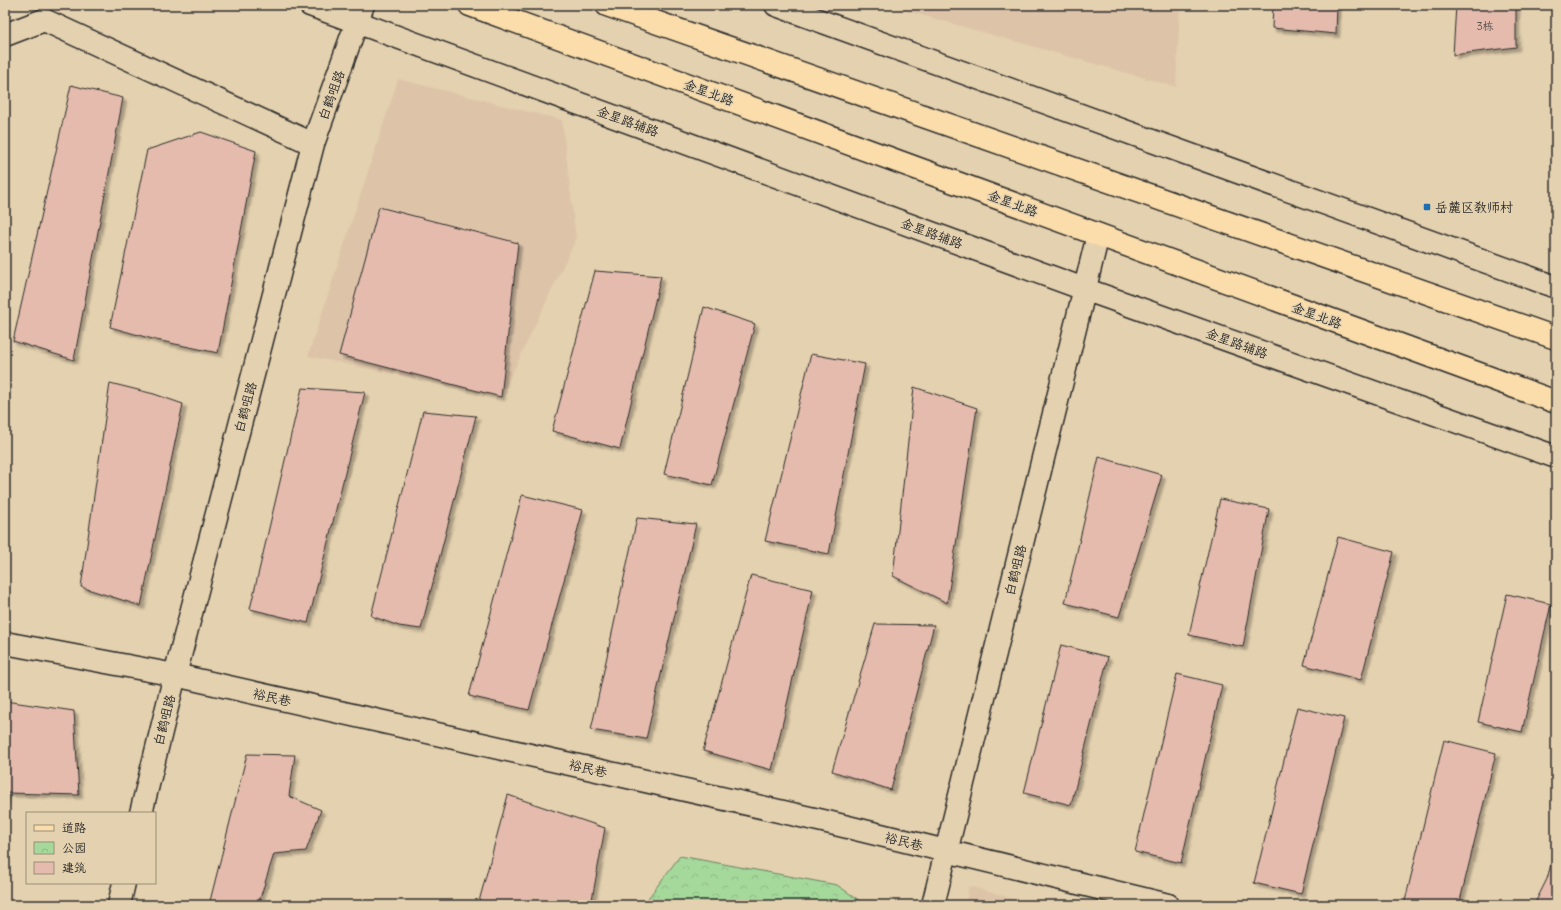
<svg xmlns="http://www.w3.org/2000/svg" width="1561" height="910" viewBox="0 0 1561 910" font-family="Delius,'LXGW WenKai TC',sans-serif">
  <style>
    .built { fill: #ddc4a9 }
    .park { fill: url(#park-crowns); stroke: #688263 }
    .building { fill: #e4bbad; stroke: #2b2b2b; filter: url(#shadow) }
    .lines { fill: none; stroke-linecap: round; stroke-linejoin: round }
    .minor-casing { stroke: #2b2b2b; stroke-width: 25 }
    .major-casing { stroke: #2b2b2b; stroke-width: 25 }
    .minor { stroke: #e4d1af; stroke-width: 22 }
    .major { stroke: #faddab; stroke-width: 22 }
    .poi-dot { fill: #1f6fb2; stroke: #e4d1af; stroke-width: 1.5 }
    .labels { text-anchor: middle; stroke-width: 3; stroke-linejoin: round; paint-order: stroke }
    .number-label { font-size: 11px; fill: #594f4c }
    .street-label { font-size: 13px; fill: #2b2b2b; stroke: #e4d1af }
    .poi-label { font-size: 13px; fill: #2b2b2b; stroke: #e4d1af; text-anchor: start }
  </style>
  <defs>
    <pattern id="park-crowns" width="20" height="18" patternUnits="userSpaceOnUse"><rect width="20" height="18" fill="#a5d99b"/><path d="M2 6a3 3 0 1 1 6 0M12 15a3 3 0 1 1 6 0" fill="none" stroke="#8eba86"/></pattern>
    <filter id="shadow"><feDropShadow dx="3.5" dy="3.5" stdDeviation="1" flood-color="#0004"/></filter>
  </defs>
  <rect width="100%" height="100%" fill="#e4d1af"/>
  <filter id="ink" filterUnits="userSpaceOnUse"><feTurbulence type="fractalNoise" baseFrequency=".025" numOctaves="2"/><feDisplacementMap in="SourceGraphic" scale="8" xChannelSelector="R" yChannelSelector="G"/><feConvolveMatrix kernelMatrix="1 2 1 2 8 2 1 2 1" color-interpolation-filters="sRGB"/></filter>
  <g filter="url(#ink)">
    <path class="built" d="M886 5H1180L1176 87Z
      M398 79 562 120 576 239 501 397 308 356Z
      M969 886 1033 905H965Z"/>
    <path class="park" d="M680 856 837 885 866 905H643Z"/>
    <path class="building" d="M1273 5H1337L1336 34 1272 28Z
      M1456 5H1516V47L1453 55Z
      M71 85 123 98 74 360 13 341Z
      M201 132 256 151 218 353 156 340 110 327 147 150Z
      M379 207 518 243 501 397 339 355Z
      M595 271 661 276 620 449 552 431Z
      M704 307 755 324 712 485 664 474Z
      M811 354 865 364 829 554 765 541Z
      M110 383 154 394 183 404 141 606 81 587Z
      M914 387 977 408 947 603 893 576Z
      M302 388 365 392 308 623 250 609Z
      M423 411 476 416 421 629 399 626 371 616Z
      M1099 457 1162 475 1119 617 1065 603Z
      M522 495 583 510 529 710 469 696Z
      M1220 499 1269 509 1243 647 1189 635Z
      M637 518 696 524 646 739 591 730Z
      M1338 537 1394 552 1361 680 1304 665Z
      M751 575 813 590 772 770 703 751Z
      M1507 594 1551 604 1522 732 1478 722Z
      M875 624 934 625 891 790 832 771Z
      M1061 645 1108 657 1071 805 1024 793Z
      M1177 674 1222 685 1181 863 1135 852Z
      M5 701 74 711 79 795 7 793 5 802Z
      M1297 707 1344 718 1301 894 1254 883Z
      M1444 740 1496 753 1459 905H1404Z
      M247 754 295 755 289 796 321 810 306 851 274 854 258 905H209Z
      M508 795 605 828 591 905H478Z
      M1556 846V905H1534L1547 879Z"/>
    <g class="lines">
      <g class="minor-casing">
        <path id="minor" d="M310 5 1084 289 1556 457
          M776 5 1556 287
          M5 35 44 20 313 144
          M5 643 175 675 823 821 1168 905
          M141 813 175 675 313 144 363 5
          M119 905 124 883
          M933 905 1098 235"/>
      </g>
      <g class="major-casing">
        <path id="major" d="M470 5 1556 402
          M607 5 1556 338"/>
      </g>
      <use href="#minor" class="minor"/>
      <use href="#major" class="major"/>
    </g>
  </g>
  <rect class="poi-dot" x="1423" y="203" width="8" height="8" rx="2"/>
  <g class="labels">
    <g class="number-label">
      <text x="1485" y="30">3栋</text>
    </g>
    <g class="street-label">
      <text transform="translate(709 92) rotate(20)" y="5">金星北路</text>
      <text transform="translate(331 95) rotate(-70)" y="5">白鹤咀路</text>
      <text transform="translate(628 121) rotate(20)" y="5">金星路辅路</text>
      <text transform="translate(1013 203) rotate(20)" y="5">金星北路</text>
      <text transform="translate(932 233) rotate(20)" y="5">金星路辅路</text>
      <text transform="translate(1317 315) rotate(20)" y="5">金星北路</text>
      <text transform="translate(1237 343) rotate(20)" y="5">金星路辅路</text>
      <text transform="translate(245 407) rotate(-75)" y="5">白鹤咀路</text>
      <text transform="translate(1015 570) rotate(-76)" y="5">白鹤咀路</text>
      <text transform="translate(272 697) rotate(13)" y="5">裕民巷</text>
      <text transform="translate(164 720) rotate(-76)" y="5">白鹤咀路</text>
      <text transform="translate(588 768) rotate(13)" y="5">裕民巷</text>
      <text transform="translate(904 841) rotate(14)" y="5">裕民巷</text>
    </g>
    <g class="poi-label">
      <text x="1435" y="212">岳麓区教师村</text>
    </g>
  </g>
  <rect width="1561" height="910" fill="none" stroke="#e4d1af" stroke-width="20"/>
  <rect x="10" y="10" width="1541" height="890" fill="none" stroke="#2b2b2b" stroke-width="1.5" filter="url(#ink)"/>
  <rect x="26" y="812" width="130" height="72" fill="#e4d1af" stroke="#9a8f7a"/>
  <rect x="34" y="825" width="20" height="6" fill="#faddab" stroke="#9a8f7a"/>
  <text x="62" y="832" font-size="12" fill="#2b2b2b">道路</text>
  <rect x="34" y="842" width="20" height="12" fill="url(#park-crowns)" stroke="#9a8f7a"/>
  <text x="62" y="852" font-size="12" fill="#2b2b2b">公园</text>
  <rect x="34" y="862" width="20" height="12" fill="#e4bbad" stroke="#9a8f7a"/>
  <text x="62" y="872" font-size="12" fill="#2b2b2b">建筑</text>
</svg>
